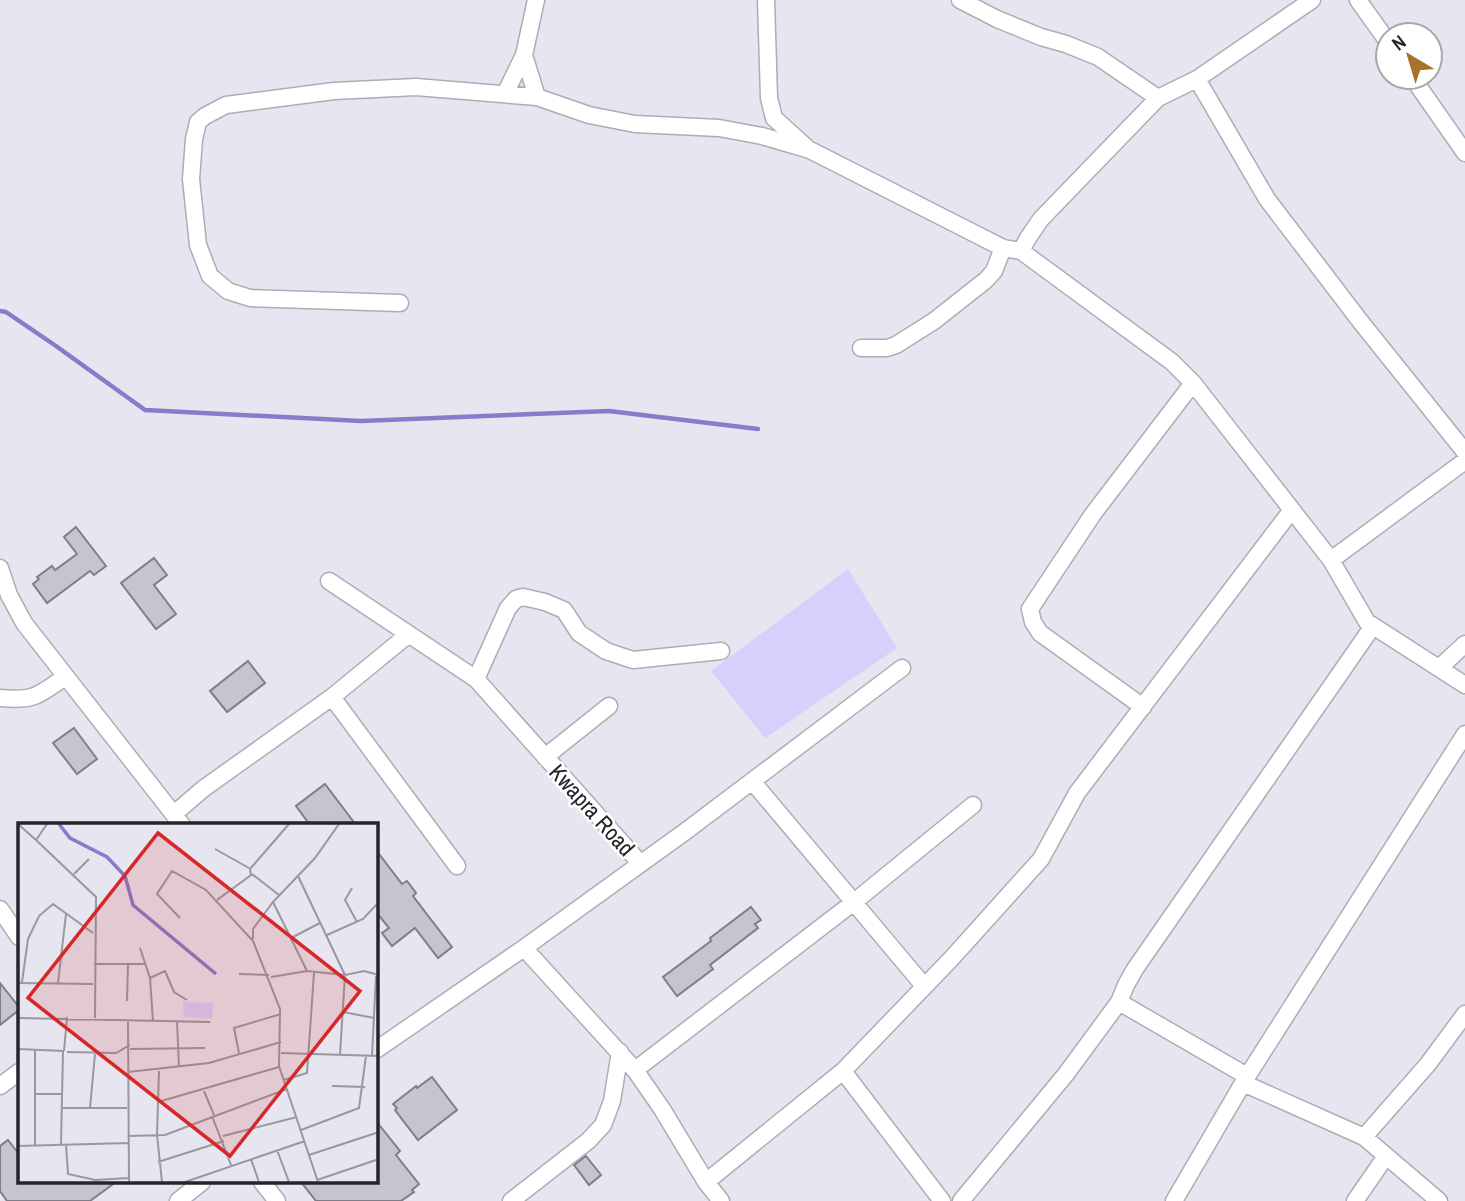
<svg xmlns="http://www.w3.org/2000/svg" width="1465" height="1201" viewBox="0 0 1465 1201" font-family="'Archivo Narrow',sans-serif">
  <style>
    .green { fill: #d5d0fc }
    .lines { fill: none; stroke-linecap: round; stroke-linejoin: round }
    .stream { stroke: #897aca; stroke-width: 4.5 }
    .building { fill: #c6c4cf; stroke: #7f7e88; stroke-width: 2 }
    .minor-casing { stroke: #adacb7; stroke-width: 19 }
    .minor { stroke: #fff; stroke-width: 16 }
    .labels { text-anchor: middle; stroke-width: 5; stroke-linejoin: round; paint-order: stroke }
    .street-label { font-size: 23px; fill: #252529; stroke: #fff }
    .inset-river { fill: none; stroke: #897aca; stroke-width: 3.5 }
    .inset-road { fill: none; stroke: #9998a0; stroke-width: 2 }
    .view { fill: #d62828; fill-opacity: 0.15; stroke: #d62828; stroke-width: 3.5 }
    .inset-edge { fill: none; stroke: #252529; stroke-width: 3.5 }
  </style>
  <rect width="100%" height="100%" fill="#e6e5f0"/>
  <path class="green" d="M848 569 897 648 765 738 711 671Z"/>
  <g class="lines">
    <path class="stream" d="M0 311 6 312 56 346 145 410 361 421 609 411 758 429"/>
  </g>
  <path class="building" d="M76 527 106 566 94 575 90 571 47 603 33 584 39 579 37 577 52 566 55 570 77 554 64 537Z
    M154 558 167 575 154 585 176 614 156 629 121 583Z
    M248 661 265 683 227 712 210 691Z
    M74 728 97 759 77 774 53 743Z
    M325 784 356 825H310L296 806Z
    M376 850 402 884 407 881 416 893 413 896 452 947 438 958 415 928 392 946 382 933 389 928 376 912Z
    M751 907 761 920 755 924 758 928 710 965 713 969 677 996 663 977 711 941 710 938Z
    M0 983 19 1007V1010L0 1025Z
    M432 1077 457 1110 418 1140 395 1110 397 1108 393 1104 416 1086 417 1088Z
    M376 1121 400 1151 396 1155 419 1184 412 1190 414 1192 401 1201H316L301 1182H376Z
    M8 1140 19 1154V1182H116L90 1201H7L0 1191V1146Z
    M586 1156 601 1175 589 1185 574 1165Z"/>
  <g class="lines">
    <g class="minor-casing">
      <path id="minor" d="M766 0 769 98 774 118 806 147
        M960 0 997 19 1041 37 1066 44 1098 57 1158 98
        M1358 0 1388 42
        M524 55 537 97
        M1412 77 1465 153
        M1197 79 1267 199 1360 321 1465 452
        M505 94 524 55 536 0
        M1021 251 1028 238 1041 219 1158 98 1197 79 1312 0
        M400 303 250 298 228 291 210 276 198 245 191 179 194 139 198 122 205 116 226 105 334 91 416 87 537 97 589 115 635 124 719 128 762 136 810 150 1003 248 1021 251 1172 362 1193 383 1331 560 1367 622 1465 685
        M861 348H887L896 345 934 321 986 280 994 271 1003 248
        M1331 560 1465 461
        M0 568 9 595 24 623 182 825
        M329 581 476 679 640 863
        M1439 668 1465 644
        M476 679 508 608 516 599 523 597 545 602 564 610 579 633 606 651 633 660 721 651
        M332 697 457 866
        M0 698C35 701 37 696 65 677
        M1143 707 1040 633 1033 622 1030 609 1093 514 1193 383
        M545 757 609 706
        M752 781 924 986
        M174 814 203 789 332 697 409 634
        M0 909 19 937
        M524 948 635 1070 662 1109 706 1182 721 1201
        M1119 1002 1247 1076
        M376 1050 524 948 686 831 902 668
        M635 1070 854 902 973 805
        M843 1071 942 1201
        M1243 1083 1364 1137 1439 1201
        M0 1086 19 1072
        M1364 1137 1428 1064 1465 1014
        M262 1182 277 1201
        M706 1182 843 1071 951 959 1041 859 1077 793 1291 511
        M178 1201 202 1182
        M511 1201 588 1141 603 1125 612 1101 620 1052
        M961 1201 1066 1074 1119 1002 1126 985 1135 969 1373 626
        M1174 1201 1243 1083 1465 734
        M1355 1201 1386 1156"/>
    </g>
    <use href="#minor" class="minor"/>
  </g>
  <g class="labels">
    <g class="street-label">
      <text transform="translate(592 810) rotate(48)" y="8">Kwapra Road</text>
    </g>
  </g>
  <g transform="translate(18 823)">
    <rect width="360" height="360" fill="#e6e5f0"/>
    <path d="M165 179 195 180 194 196 166 194Z" fill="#d5d0fc"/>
    <path class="inset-river" d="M41 1 52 15 89 34 107 53 115 82 198 151"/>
    <path class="inset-road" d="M0 1 18 17 29 1M18 17 78 74 77 195M197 26 231 45M56 51 71 36M234 51 261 72M280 53 327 152 322 232M334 65 327 77 339 99M199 77 233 52 232 46 271 1M255 79 297 35 321 1M162 95 139 71 154 48 188 67 235 118 262 186 261 243 300 359M309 112 345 96 361 79M273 115 302 100M235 116V106L255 79 289 148M122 125 132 155 135 198M76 141H128M221 151 251 152M253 154 289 148 327 152 346 148 361 152M132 155 147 148 156 169 169 177M4 159 10 116 21 93 35 81 75 110M0 160 75 161M40 160 48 91M109 178 110 142M325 189 356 195M0 195 192 199M110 197 111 359M159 198 161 245M0 226 45 228 43 322M112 226 187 225M17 227V323M46 228 49 194M49 229 98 230 112 222M221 230 216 205 263 191M263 230 361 233M354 233 358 153M141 248 139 312 144 359M110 249 191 240 263 219M266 257 289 250 296 150M314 263 347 264M186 268 196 292M17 271H45M140 279 261 244M45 285H109M72 285 77 231M194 293 213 342M283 307 341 285 348 233M111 313 147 312 269 266M205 313 279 294M48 322 50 351 77 357 111 355M0 323 110 320M259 327 271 359M291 332 361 309M233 336 241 359M140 339 206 318M299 357 361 336M167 359 287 318"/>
    <path class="view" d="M140 10 342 168 212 333 10 175Z"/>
    <rect width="360" height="360" class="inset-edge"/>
  </g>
  <g transform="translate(1409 56) rotate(322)"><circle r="33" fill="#ffffff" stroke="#a8a8a9" stroke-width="2"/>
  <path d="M0-5L12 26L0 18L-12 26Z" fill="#a8722c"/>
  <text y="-10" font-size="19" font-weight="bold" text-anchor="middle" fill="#252529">N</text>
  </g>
</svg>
